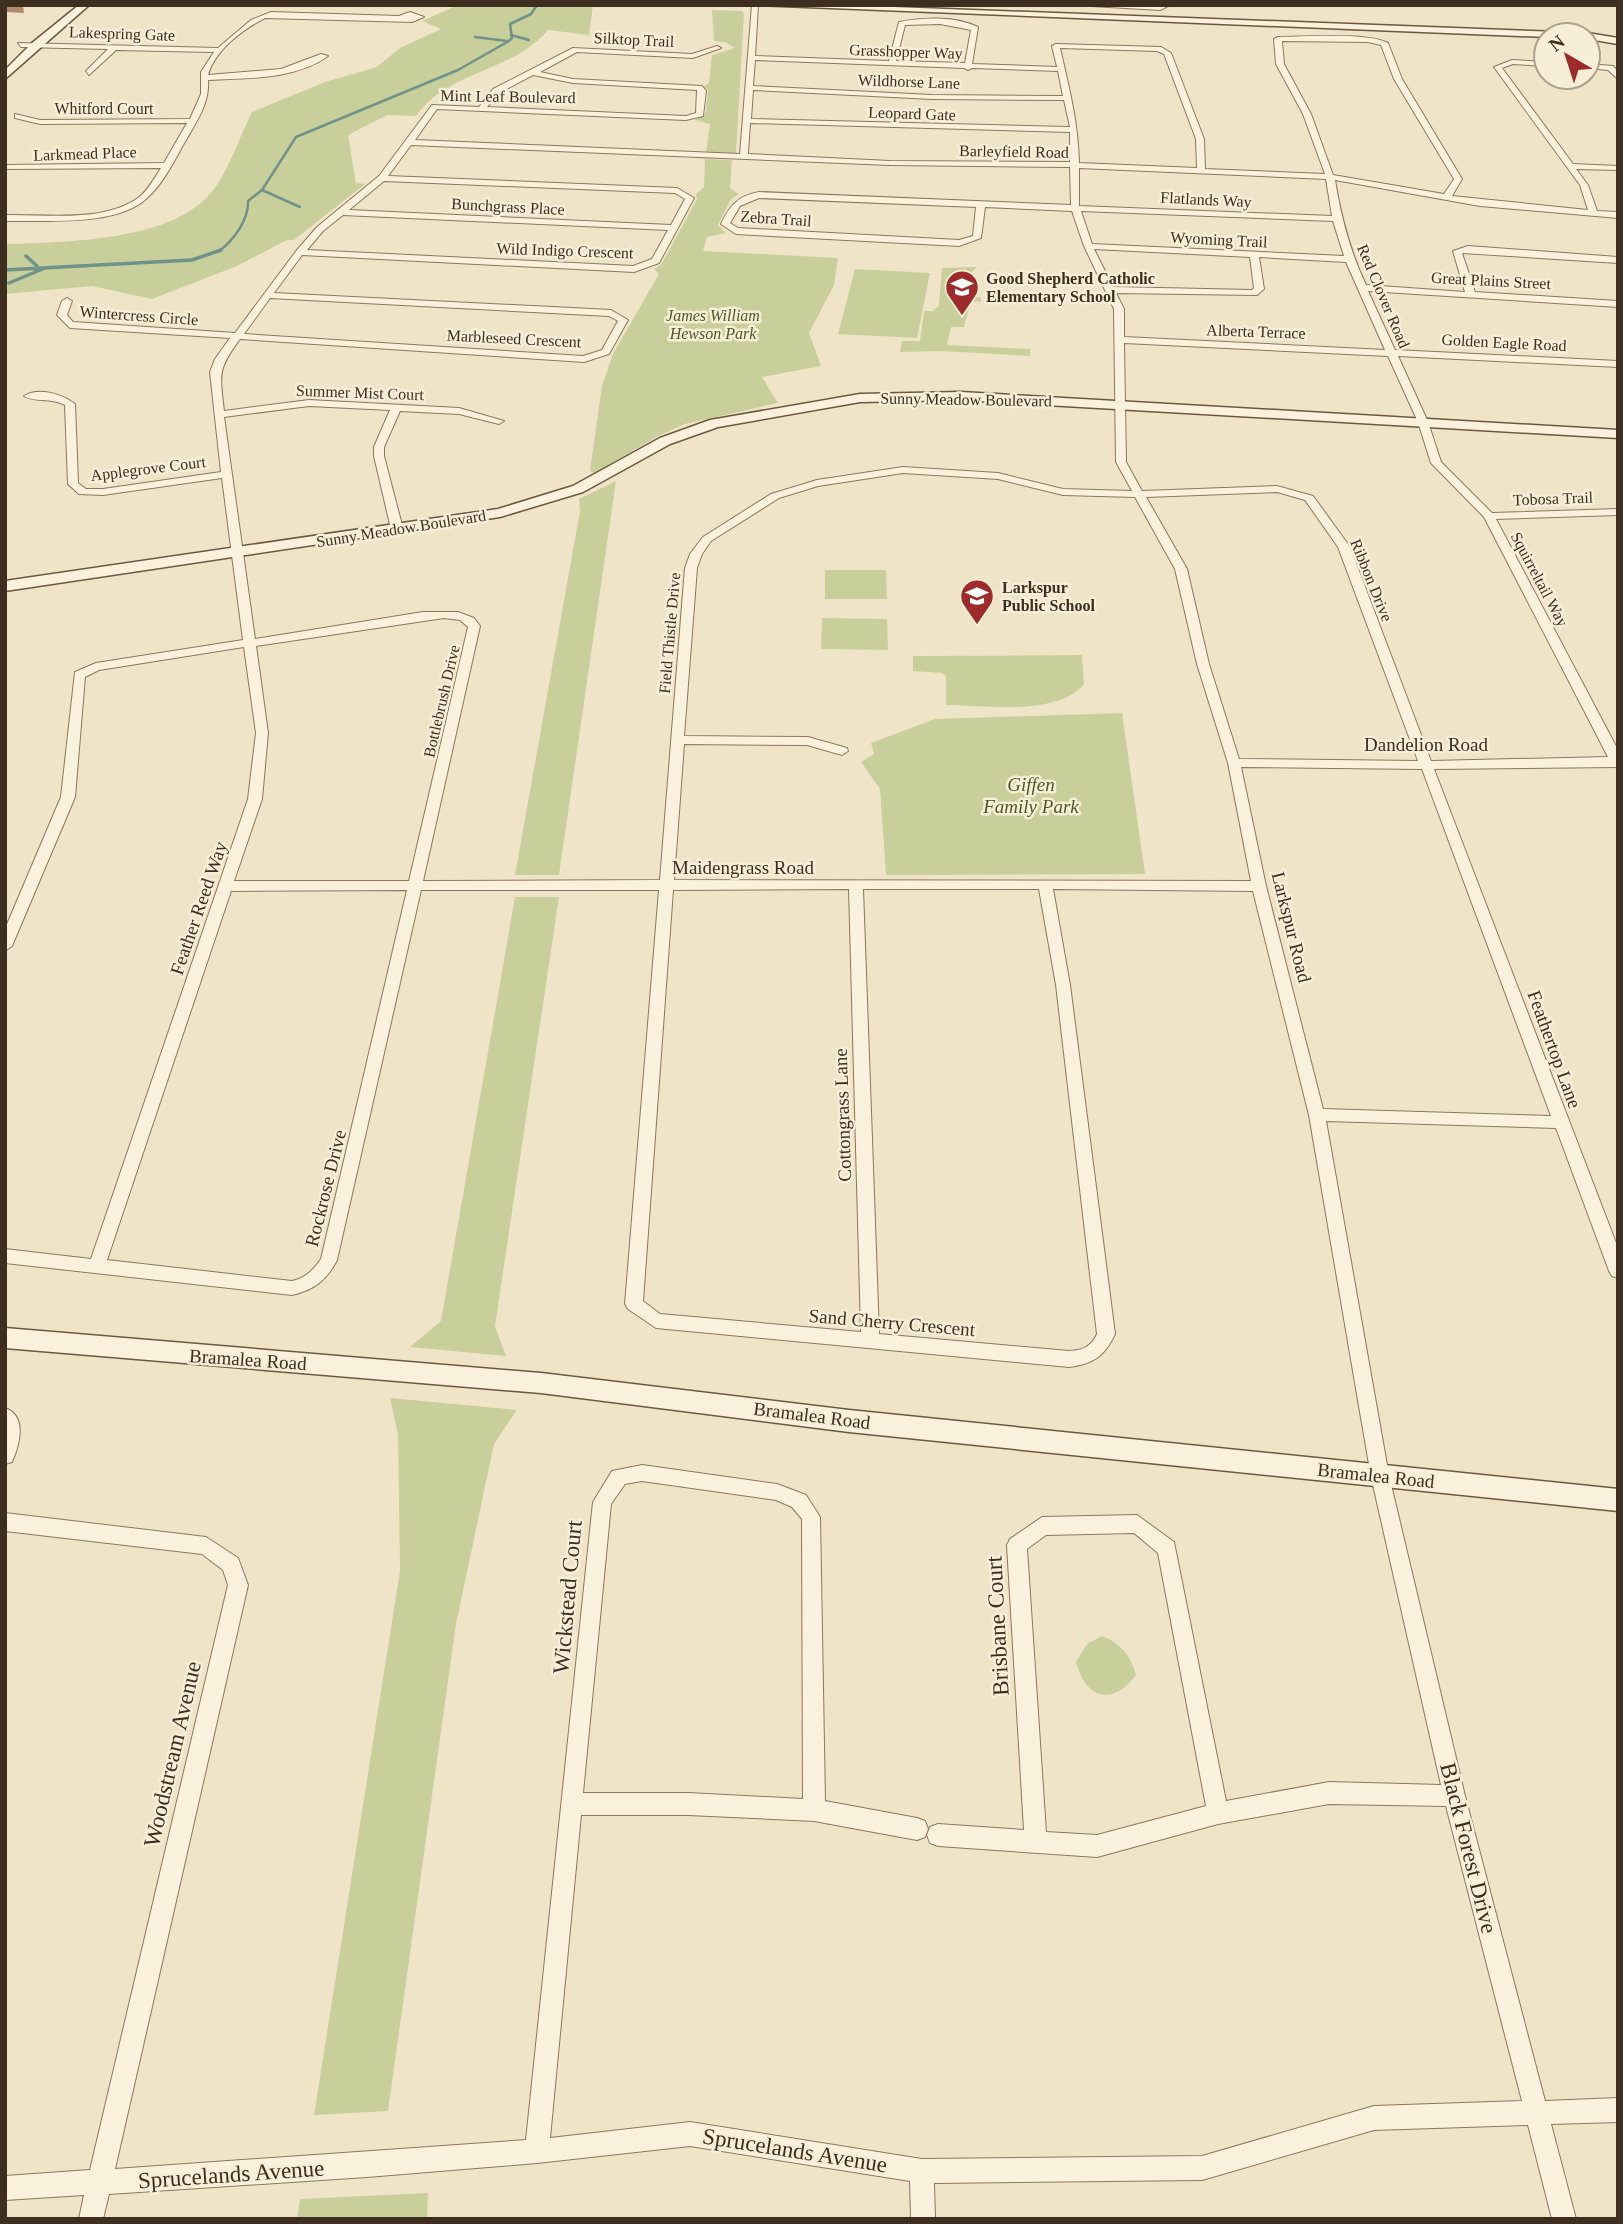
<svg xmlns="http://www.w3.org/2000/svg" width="1623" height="2224" viewBox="0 0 1623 2224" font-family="'Times New Roman',serif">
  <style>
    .green { fill: #c9cf9b }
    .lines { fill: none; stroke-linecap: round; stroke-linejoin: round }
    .stream-far1 { stroke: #6f938a; stroke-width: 2.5 }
    .stream { stroke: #6f938a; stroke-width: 3.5 }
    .street-casing { stroke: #8d765c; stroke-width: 2 }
    .secondary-casing { stroke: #6f573f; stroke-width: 3 }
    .street { fill: #faf1dc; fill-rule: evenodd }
    .secondary { fill: #faf1dc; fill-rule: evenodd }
    .wall { fill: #b2896c }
    .labels { text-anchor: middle; stroke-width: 5; stroke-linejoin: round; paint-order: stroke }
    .far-street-label { font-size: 16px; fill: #3d2e20; stroke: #f7eed8 }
    .far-poi-label { font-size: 16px; font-weight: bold; fill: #3d2e20; stroke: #f7eed8; text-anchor: start }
    .far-park-label { font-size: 16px; font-style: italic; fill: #4d5a26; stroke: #f7eed8 }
    .street-label { font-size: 19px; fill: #3d2e20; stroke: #f7eed8 }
    .park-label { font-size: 19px; font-style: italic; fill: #4d5a26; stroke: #f7eed8 }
    .near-street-label { font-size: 23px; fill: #3d2e20; stroke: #f7eed8 }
  </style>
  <rect width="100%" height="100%" fill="#f0e4c8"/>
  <path class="green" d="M458 5H593L589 35 548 30C513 72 447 71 416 116L387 115 348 135 356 183 365 184 294 240H287L237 266 152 299 92 286 5 294V244C64 242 168 242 210 194 227 175 240 136 252 112L325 82 377 67 400 48 441 29 422 21Z
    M712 10 742 11 744 14 736 153 706 152 710 124 695 120 706 113 708 90 703 87 709 83 712 55 735 48 725 42 714 41Z
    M705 159 732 160 730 188 739 194 731 199 718 225 726 233 707 237 703 251 838 258 834 285 809 333 821 366 762 377 778 403 685 424 658 436 594 473 590 471 602 386 613 354 659 274 654 269 661 265 697 199 696 194 704 187Z
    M977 267 961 283H964L965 292 981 298V302L971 301 964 327H951L947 345 1030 349V356L942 351 900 352 902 341H920L924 311H933L939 306 942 268Z
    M855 269 930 273 917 338 838 334Z
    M616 481 559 875H515L580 511 579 499Z
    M825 570H886L887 599H825Z
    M822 618 887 619 888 650 821 649Z
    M1082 655 1084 684C1058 717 983 705 946 705V676L941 673 913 671V656Z
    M1122 713 1145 874 886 875 880 789 861 762 874 754 871 743 935 719Z
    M515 897H559L495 1326 506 1356 410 1347 441 1321Z
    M390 1398 517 1410 494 1444 456 1624 388 2111 314 2115 400 1571 398 1435Z
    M1102 1636C1120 1643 1131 1655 1136 1675 1113 1706 1086 1700 1076 1662L1087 1644Z
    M428 2193 427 2219H297L300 2199Z"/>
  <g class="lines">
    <path class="stream-far1" d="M511 35 529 40
      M475 37 507 41
      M262 190 300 207
      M218 252C233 241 249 220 248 201L262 190 296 137 458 70 509 41 512 38 510 24 531 14 537 5"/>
    <path class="stream" d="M26 256 37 266
      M5 270 192 260 221 250
      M9 283 45 268"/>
    <g class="street-casing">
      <path id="street" d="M752 5H758L755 56 889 61 899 22C923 17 956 16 978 27L972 64 1057 67 1052 46 1056 44 1161 47 1171 53 1204 139 1205 169 1325 174 1303 114 1276 64 1274 39 1278 37C1305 37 1366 32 1388 43L1402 79 1462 179 1452 196 1588 210 1580 185 1494 67 1512 60 1546 62V66L1513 64 1502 68 1573 164 1618 166V170L1576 169 1588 185 1597 211 1618 212V218L1480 206 1335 180C1341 217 1350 251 1366 285L1465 292 1453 251 1468 246 1618 257V263L1462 253 1475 292 1618 301V307L1368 291 1395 350 1618 361V367L1398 356 1428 422 1441 462 1492 513 1618 509V515L1496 519 1618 750V767L1434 769 1618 1248V1278L1612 1276 1609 1271 1556 1128 1326 1121 1389 1476 1465 1796 1545 2101 1618 2098V2122L1551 2124 1576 2219H1552L1528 2125 1374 2130 1202 2180 934 2183 935 2219H911L910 2181 690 2146 537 2163 367 2177 109 2194 103 2219H79L84 2195 5 2200V2176L90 2170 228 1585 223 1570 202 1554 5 1531V1513L206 1537 238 1558 248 1585 115 2169 526 2140 593 1502 612 1471 642 1465 777 1484 806 1495 820 1517 825 1801 917 1818 925 1821 928 1829 925 1837 917 1840 814 1821 688 1815H581L550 2138 690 2122 922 2159 1202 2156 1374 2106 1522 2101 1446 1806 1329 1804 1218 1824 1097 1857 938 1846 930 1843 927 1835 930 1827 938 1824 1024 1830 1007 1545 1010 1539 1042 1517 1137 1515 1174 1542 1226 1801 1329 1782 1441 1785 1371 1476 1309 1115 1253 891 1053 889 1070 985 1115 1334C1105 1356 1093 1364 1069 1367L656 1328 628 1309 625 1304 659 890H421L337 1260C327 1280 314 1290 292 1295L5 1263V1249L91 1259 248 799 256 733 244 647 99 670 85 677 75 797 12 946 5 951V929L61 797 75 672 96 663 243 640 222 478 103 495 79 494 68 484 65 405C49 397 35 403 24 396 39 387 62 394 75 404L78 483 86 489H103L221 472 210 372 215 359 230 338 70 328 57 315 62 301 67 298 72 301 67 315 73 322 235 333 297 250 317 227 379 176 432 105 479 107 493 89 573 48 692 54 717 46 721 48 693 58 577 52 540 72 573 79 702 86 706 91 703 116 686 120 437 109 415 140 740 154ZM940 24 971 30 965 63 896 61 905 25ZM1282 41 1368 42 1381 45 1394 79 1454 179 1444 194 1333 175 1311 114 1284 64ZM1060 48 1157 51 1164 54 1196 139 1197 168 1079 163C1078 121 1069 88 1060 48ZM755 60 964 68 968 70 972 68 1058 71 1063 96 932 95 753 86ZM533 75 573 83 697 90 696 113 686 116 487 107 499 93ZM753 90 932 99 1064 100 1070 127 751 119ZM750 123 1070 132V162L890 161 748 154ZM411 145 890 165 1070 167 1071 205 759 192C738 196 730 205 721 224L736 234 959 246 981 238 985 207 1072 211 1084 246 1114 309 1116 462 1132 491 1063 489 998 473 903 467 817 480 771 494 703 537 690 554 685 568 660 880 423 881 480 626 474 618 458 612H423L255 639 224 417 309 406 390 410 374 447V456L391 529 397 532 403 529 384 456V447L400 411 459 414 499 424 504 421 459 408 309 400 224 411C220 374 217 370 240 339L584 362 609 354 628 320 611 310 274 293 302 255 634 272 659 263 694 198 677 188 388 176ZM1079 168 1326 179 1332 216 1079 206ZM384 181 675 193 685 199 671 225 349 210ZM759 198 976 207 973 236 959 240 738 228 730 223 740 206ZM1081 211 1333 221 1344 256 1092 244ZM343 215 668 230 652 259 633 266 307 250 323 231ZM1094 249 1250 257 1254 288 1252 290 1113 287ZM1259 257 1346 262 1385 350 1124 337V309L1116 293 1257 295 1264 289ZM270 298 609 316 618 321 602 350 583 356 244 334ZM1124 343 1388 356 1418 422 1431 463 1484 517 1608 757 1431 761 1350 547 1313 496 1277 486 1142 491 1126 462ZM903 473 998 479 1063 495 1135 497 1175 569 1197 664 1228 763 1251 881 674 880 684 744 807 745 842 755 848 751 847 748 808 737 684 736 697 568 702 554 711 541 779 498 818 486ZM1277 492 1305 500 1338 547 1418 761 1239 759 1209 664 1187 569 1146 497ZM444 618 460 620 468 627 409 881H234L262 799 268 733 256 646ZM1241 767 1422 769 1551 1116 1323 1109 1266 886ZM849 889 861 1332 660 1314 643 1301 673 890ZM863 889H1039L1056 985 1097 1334C1091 1347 1083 1350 1069 1351L879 1334ZM407 890 321 1259C313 1270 306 1278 292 1281L107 1260 231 891ZM642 1481 776 1500 792 1507 802 1519 803 1799 688 1793H583L611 1504 625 1484ZM1134 1533 1158 1553 1206 1806 1097 1835 1046 1832 1027 1549 1046 1535Z
        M1074 5 1159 6 1170 5 1160 10Z
        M271 12 399 16 410 12 424 17 412 22 265 18C242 30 215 50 208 75L281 69 321 54 328 56C295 80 247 78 208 80 210 102 197 121 186 140 175 159 164 183 147 198 117 227 44 220 5 221V215C46 214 102 223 138 198 148 191 155 177 161 168L5 169V165L164 163 187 123 40 124 15 118V114L40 120 190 119 201 94V72L214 52 116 50 89 75 86 71 108 49 21 47 18 43 218 48 251 20Z
        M1588 64 1613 66 1618 72V79L1608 70 1588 68Z
        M5 1408C28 1416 19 1446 12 1462L5 1464Z"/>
    </g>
    <g class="secondary-casing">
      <path id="secondary" d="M79 5H89L5 79V70L32 43Z
        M756 5H841L1560 32 1565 35 1546 37Z
        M1588 33 1618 38V44L1588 39V35H1584Z
        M961 392 1618 430V438L961 400 860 402 718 427 670 444 583 492 500 517 5 591V581L498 509 573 486 660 438 710 420 860 394Z
        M5 1328 541 1373 849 1410 1618 1489V1511L849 1432 541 1393 5 1348Z"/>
    </g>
    <use href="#street" class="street"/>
    <use href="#secondary" class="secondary"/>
  </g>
  <path class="wall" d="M5 5H32L30 7 23 6 24 13 5 12Z"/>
  <defs>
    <g id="school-pin" transform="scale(1.75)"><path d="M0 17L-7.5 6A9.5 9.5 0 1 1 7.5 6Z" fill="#9e2a2b" stroke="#f7eed8"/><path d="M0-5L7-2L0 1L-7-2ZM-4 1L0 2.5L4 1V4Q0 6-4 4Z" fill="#fff"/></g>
  </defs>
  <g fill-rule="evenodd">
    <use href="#school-pin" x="962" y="287"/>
    <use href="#school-pin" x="977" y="596"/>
  </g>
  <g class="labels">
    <g class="far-street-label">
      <text transform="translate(122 33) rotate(2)" y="6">Lakespring Gate</text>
      <text transform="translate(634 39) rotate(3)" y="6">Silktop Trail</text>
      <text transform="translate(906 51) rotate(2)" y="6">Grasshopper Way</text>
      <text transform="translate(909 81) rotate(2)" y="6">Wildhorse Lane</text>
      <text transform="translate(508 96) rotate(1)" y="6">Mint Leaf Boulevard</text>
      <text x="104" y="114">Whitford Court</text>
      <text transform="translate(912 113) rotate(2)" y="6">Leopard Gate</text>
      <text transform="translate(1014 151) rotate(1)" y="6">Barleyfield Road</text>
      <text transform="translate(85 153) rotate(-2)" y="6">Larkmead Place</text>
      <text transform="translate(1206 199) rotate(3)" y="6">Flatlands Way</text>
      <text transform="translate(508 206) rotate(3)" y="6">Bunchgrass Place</text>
      <text transform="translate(776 218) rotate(4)" y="6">Zebra Trail</text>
      <text transform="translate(1219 239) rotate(3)" y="6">Wyoming Trail</text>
      <text transform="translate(565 250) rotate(2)" y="6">Wild Indigo Crescent</text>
      <text transform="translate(1491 280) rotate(3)" y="6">Great Plains Street</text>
      <text transform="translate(1384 296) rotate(67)" y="6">Red Clover Road</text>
      <text transform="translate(139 315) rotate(4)" y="6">Wintercress Circle</text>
      <text transform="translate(1256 331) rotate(2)" y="6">Alberta Terrace</text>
      <text transform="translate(514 338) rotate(3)" y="6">Marbleseed Crescent</text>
      <text transform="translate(1504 342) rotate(3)" y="6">Golden Eagle Road</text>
      <text transform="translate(360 392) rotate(2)" y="6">Summer Mist Court</text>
      <text transform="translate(966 399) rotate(1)" y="6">Sunny Meadow Boulevard</text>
      <text transform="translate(148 468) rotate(-7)" y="6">Applegrove Court</text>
      <text transform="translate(1553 498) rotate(-2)" y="6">Tobosa Trail</text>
      <text transform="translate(401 528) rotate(-9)" y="6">Sunny Meadow Boulevard</text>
      <text transform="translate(1540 579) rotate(62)" y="6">Squirreltail Way</text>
      <text transform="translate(1372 580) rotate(68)" y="6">Ribbon Drive</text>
      <text transform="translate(669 633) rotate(-85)" y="6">Field Thistle Drive</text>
      <text transform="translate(441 701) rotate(-77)" y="6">Bottlebrush Drive</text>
    </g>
    <g class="far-poi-label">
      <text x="986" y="284">Good Shepherd Catholic<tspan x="986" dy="18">Elementary School</tspan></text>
      <text x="1002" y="593">Larkspur<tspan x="1002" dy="18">Public School</tspan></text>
    </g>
    <g class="far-park-label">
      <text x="713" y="321">James William<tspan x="713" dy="18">Hewson Park</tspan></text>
    </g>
    <g class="street-label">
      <text x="1426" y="751">Dandelion Road</text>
      <text x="743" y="874">Maidengrass Road</text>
      <text transform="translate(198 908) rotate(-71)" y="7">Feather Reed Way</text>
      <text transform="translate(1292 927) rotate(76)" y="7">Larkspur Road</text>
      <text transform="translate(1555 1049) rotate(70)" y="7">Feathertop Lane</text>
      <text transform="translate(842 1115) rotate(-92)" y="7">Cottongrass Lane</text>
      <text transform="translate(325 1188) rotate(-76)" y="7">Rockrose Drive</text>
      <text transform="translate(892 1322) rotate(5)" y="7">Sand Cherry Crescent</text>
      <text transform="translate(248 1359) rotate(4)" y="7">Bramalea Road</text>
      <text transform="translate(812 1415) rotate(7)" y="7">Bramalea Road</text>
      <text transform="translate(1376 1475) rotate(6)" y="7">Bramalea Road</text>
    </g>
    <g class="park-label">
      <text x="1031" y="791">Giffen<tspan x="1031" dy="22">Family Park</tspan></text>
    </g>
    <g class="near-street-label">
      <text transform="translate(567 1597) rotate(-85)" y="8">Wickstead Court</text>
      <text transform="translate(997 1626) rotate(-93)" y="8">Brisbane Court</text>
      <text transform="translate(172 1754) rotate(-77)" y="8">Woodstream Avenue</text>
      <text transform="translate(1469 1848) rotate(76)" y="8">Black Forest Drive</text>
      <text transform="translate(795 2150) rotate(9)" y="8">Sprucelands Avenue</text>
      <text transform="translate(231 2174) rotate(-4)" y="8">Sprucelands Avenue</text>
    </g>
  </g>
  <rect width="1623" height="2224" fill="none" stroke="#3d2e20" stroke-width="14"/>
  <g transform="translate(1567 56) rotate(321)"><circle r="33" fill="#f7eed8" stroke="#ada18e" stroke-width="2"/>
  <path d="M0-5L12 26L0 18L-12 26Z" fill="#9e2a2b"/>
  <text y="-10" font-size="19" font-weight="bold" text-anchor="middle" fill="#3d2e20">N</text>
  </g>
</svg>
